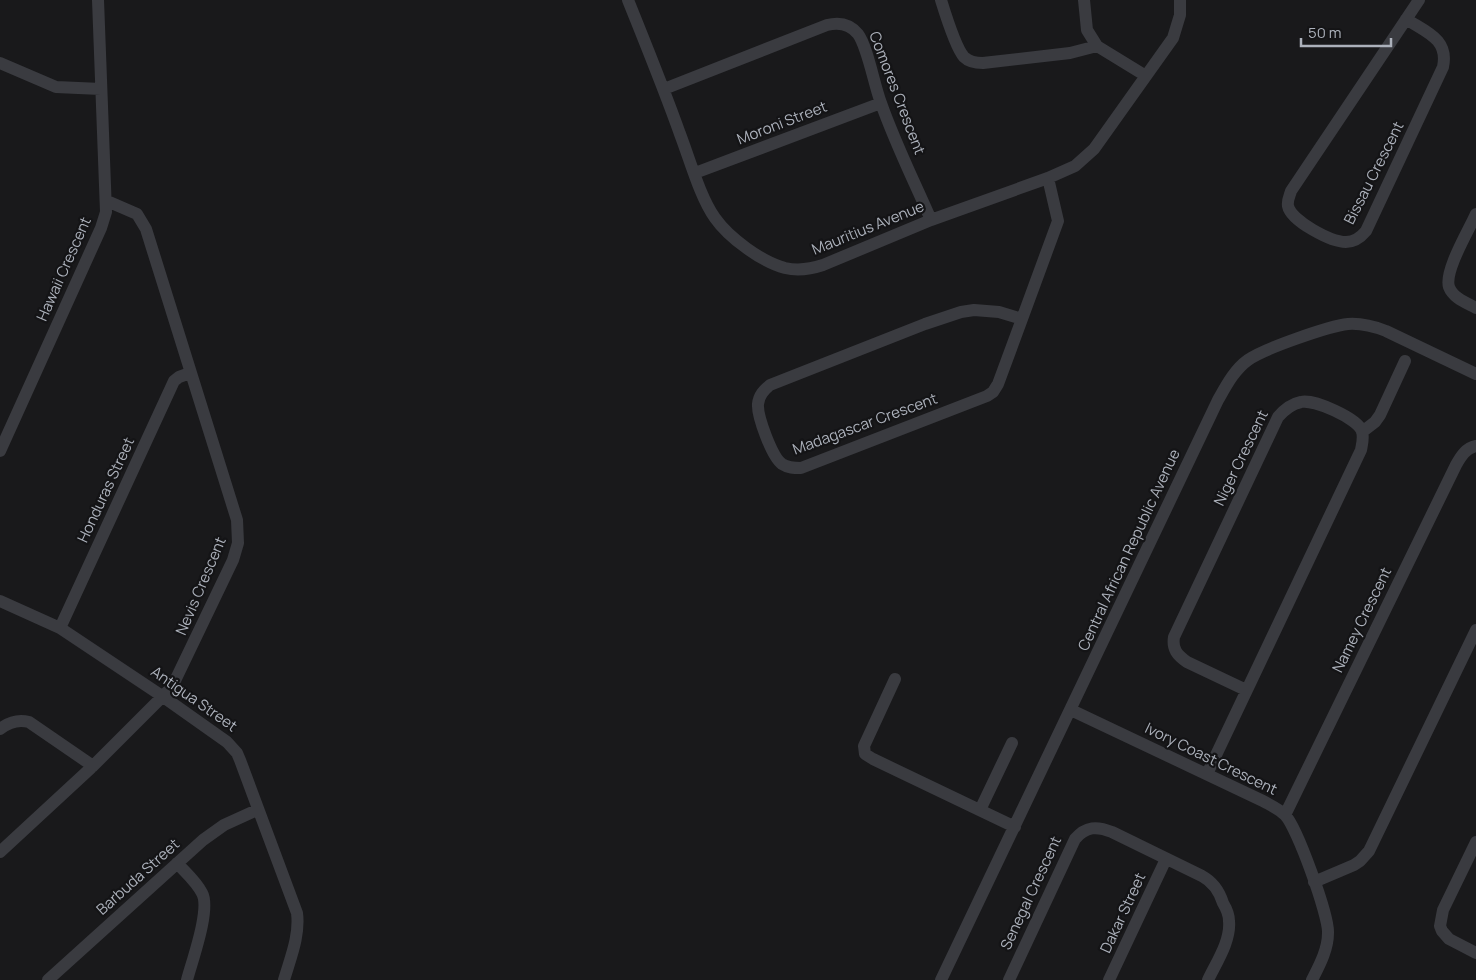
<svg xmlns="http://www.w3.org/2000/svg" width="1476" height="980" viewBox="0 0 1476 980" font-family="Manrope,sans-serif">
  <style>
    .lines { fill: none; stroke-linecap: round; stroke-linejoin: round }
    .minor { stroke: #3a3b40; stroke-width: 12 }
    .labels { text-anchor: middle; stroke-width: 4.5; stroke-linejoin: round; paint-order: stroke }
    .street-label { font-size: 15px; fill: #acb1bb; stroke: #141416 }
  </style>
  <rect width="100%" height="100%" fill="#19191b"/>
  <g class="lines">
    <path class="minor" d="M628 0C646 45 664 89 680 134 690 160 700 197 715 218 729 238 762 262 785 268 798 271 811 269 823 265L931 220 1048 178 1075 166 1094 149 1173 38 1180 15V0
      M941 0C945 13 956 48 964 57 969 62 977 63 983 63L1070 53 1097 46
      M1084 0 1087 30 1097 46 1146 76
      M1406 19C1426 32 1449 39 1443 67L1366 231C1361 237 1354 242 1346 242 1331 242 1291 221 1288 206 1287 200 1290 195 1291 191L1419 0
      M0 63 56 87 101 89
      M664 89 827 25C839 22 850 24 858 34 868 48 874 85 881 103 895 143 914 181 931 220
      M695 173 881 103
      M1476 214C1469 230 1444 271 1449 287 1453 298 1467 303 1476 308
      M1022 319 998 384 993 392 987 396 801 468C794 468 788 468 782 464 772 457 757 416 758 404 759 395 764 390 770 385L925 324 961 312 974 310 999 312 1022 319 1058 221 1048 178
      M1362 432 1375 422 1380 415 1405 361
      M0 451 101 228 106 212 98 0
      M0 601 60 628 162 696 227 742 237 753 240 760 297 913C300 936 290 959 284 980
      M60 628 174 381 179 377 190 373
      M895 679 864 746 865 754 873 759 1015 827
      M1071 710 1263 801C1270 805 1279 809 1285 815 1297 827 1329 916 1328 933 1328 950 1319 966 1312 980
      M0 729C9 722 18 719 29 722L93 766
      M1207 774 1361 450C1362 444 1364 438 1362 431 1357 418 1314 399 1301 402 1291 404 1284 410 1278 417L1174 637C1172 649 1177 655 1187 662L1246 690
      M980 810 1012 743
      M1285 815 1456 465C1461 456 1466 448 1476 446
      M1476 842 1443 910 1440 926 1442 931 1449 939 1476 953
      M0 852 93 766 172 687 233 560 238 543 237 520 146 229 137 214 107 201
      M177 863C185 872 196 881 202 893 211 909 192 961 187 980
      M1314 882 1354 865 1360 861 1369 851 1476 630
      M48 980 203 840 224 825 257 810
      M941 980 1218 400C1226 386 1234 370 1248 360 1263 349 1329 326 1348 324 1362 323 1373 326 1386 331L1476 374
      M1009 980 1075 839C1086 826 1097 826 1112 832L1202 876C1213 882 1219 890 1223 903 1226 908 1229 915 1229 921 1231 941 1216 963 1208 980
      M1109 980 1166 859"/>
  </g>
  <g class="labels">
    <g class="street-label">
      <text transform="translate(897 93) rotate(69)" y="5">Comores Crescent</text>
      <text transform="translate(782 123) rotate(-21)" y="5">Moroni Street</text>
      <text transform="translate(1374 173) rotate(-63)" y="5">Bissau Crescent</text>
      <text transform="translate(868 228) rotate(-22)" y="5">Mauritius Avenue</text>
      <text transform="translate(64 269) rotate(-66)" y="5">Hawaii Crescent</text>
      <text transform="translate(865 424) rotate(-20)" y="5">Madagascar Crescent</text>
      <text transform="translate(1241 458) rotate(-64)" y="5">Niger Crescent</text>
      <text transform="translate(106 490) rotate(-65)" y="5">Honduras Street</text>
      <text transform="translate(1129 550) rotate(-65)" y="5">Central African Republic Avenue</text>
      <text transform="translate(201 586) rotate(-67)" y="5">Nevis Crescent</text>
      <text transform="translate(1362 620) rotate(-64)" y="5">Namey Crescent</text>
      <text transform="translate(194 699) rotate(35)" y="5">Antigua Street</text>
      <text transform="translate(1211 759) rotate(26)" y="5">Ivory Coast Crescent</text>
      <text transform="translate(138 877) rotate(-42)" y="5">Barbuda Street</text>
      <text transform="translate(1031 893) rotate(-65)" y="5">Senegal Crescent</text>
      <text transform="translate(1123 913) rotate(-65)" y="5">Dakar Street</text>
    </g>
  </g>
  <path d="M1301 38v8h90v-8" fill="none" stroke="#acb1bb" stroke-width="2.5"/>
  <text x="1308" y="38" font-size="15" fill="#acb1bb" stroke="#141416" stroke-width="4" paint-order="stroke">50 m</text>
</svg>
